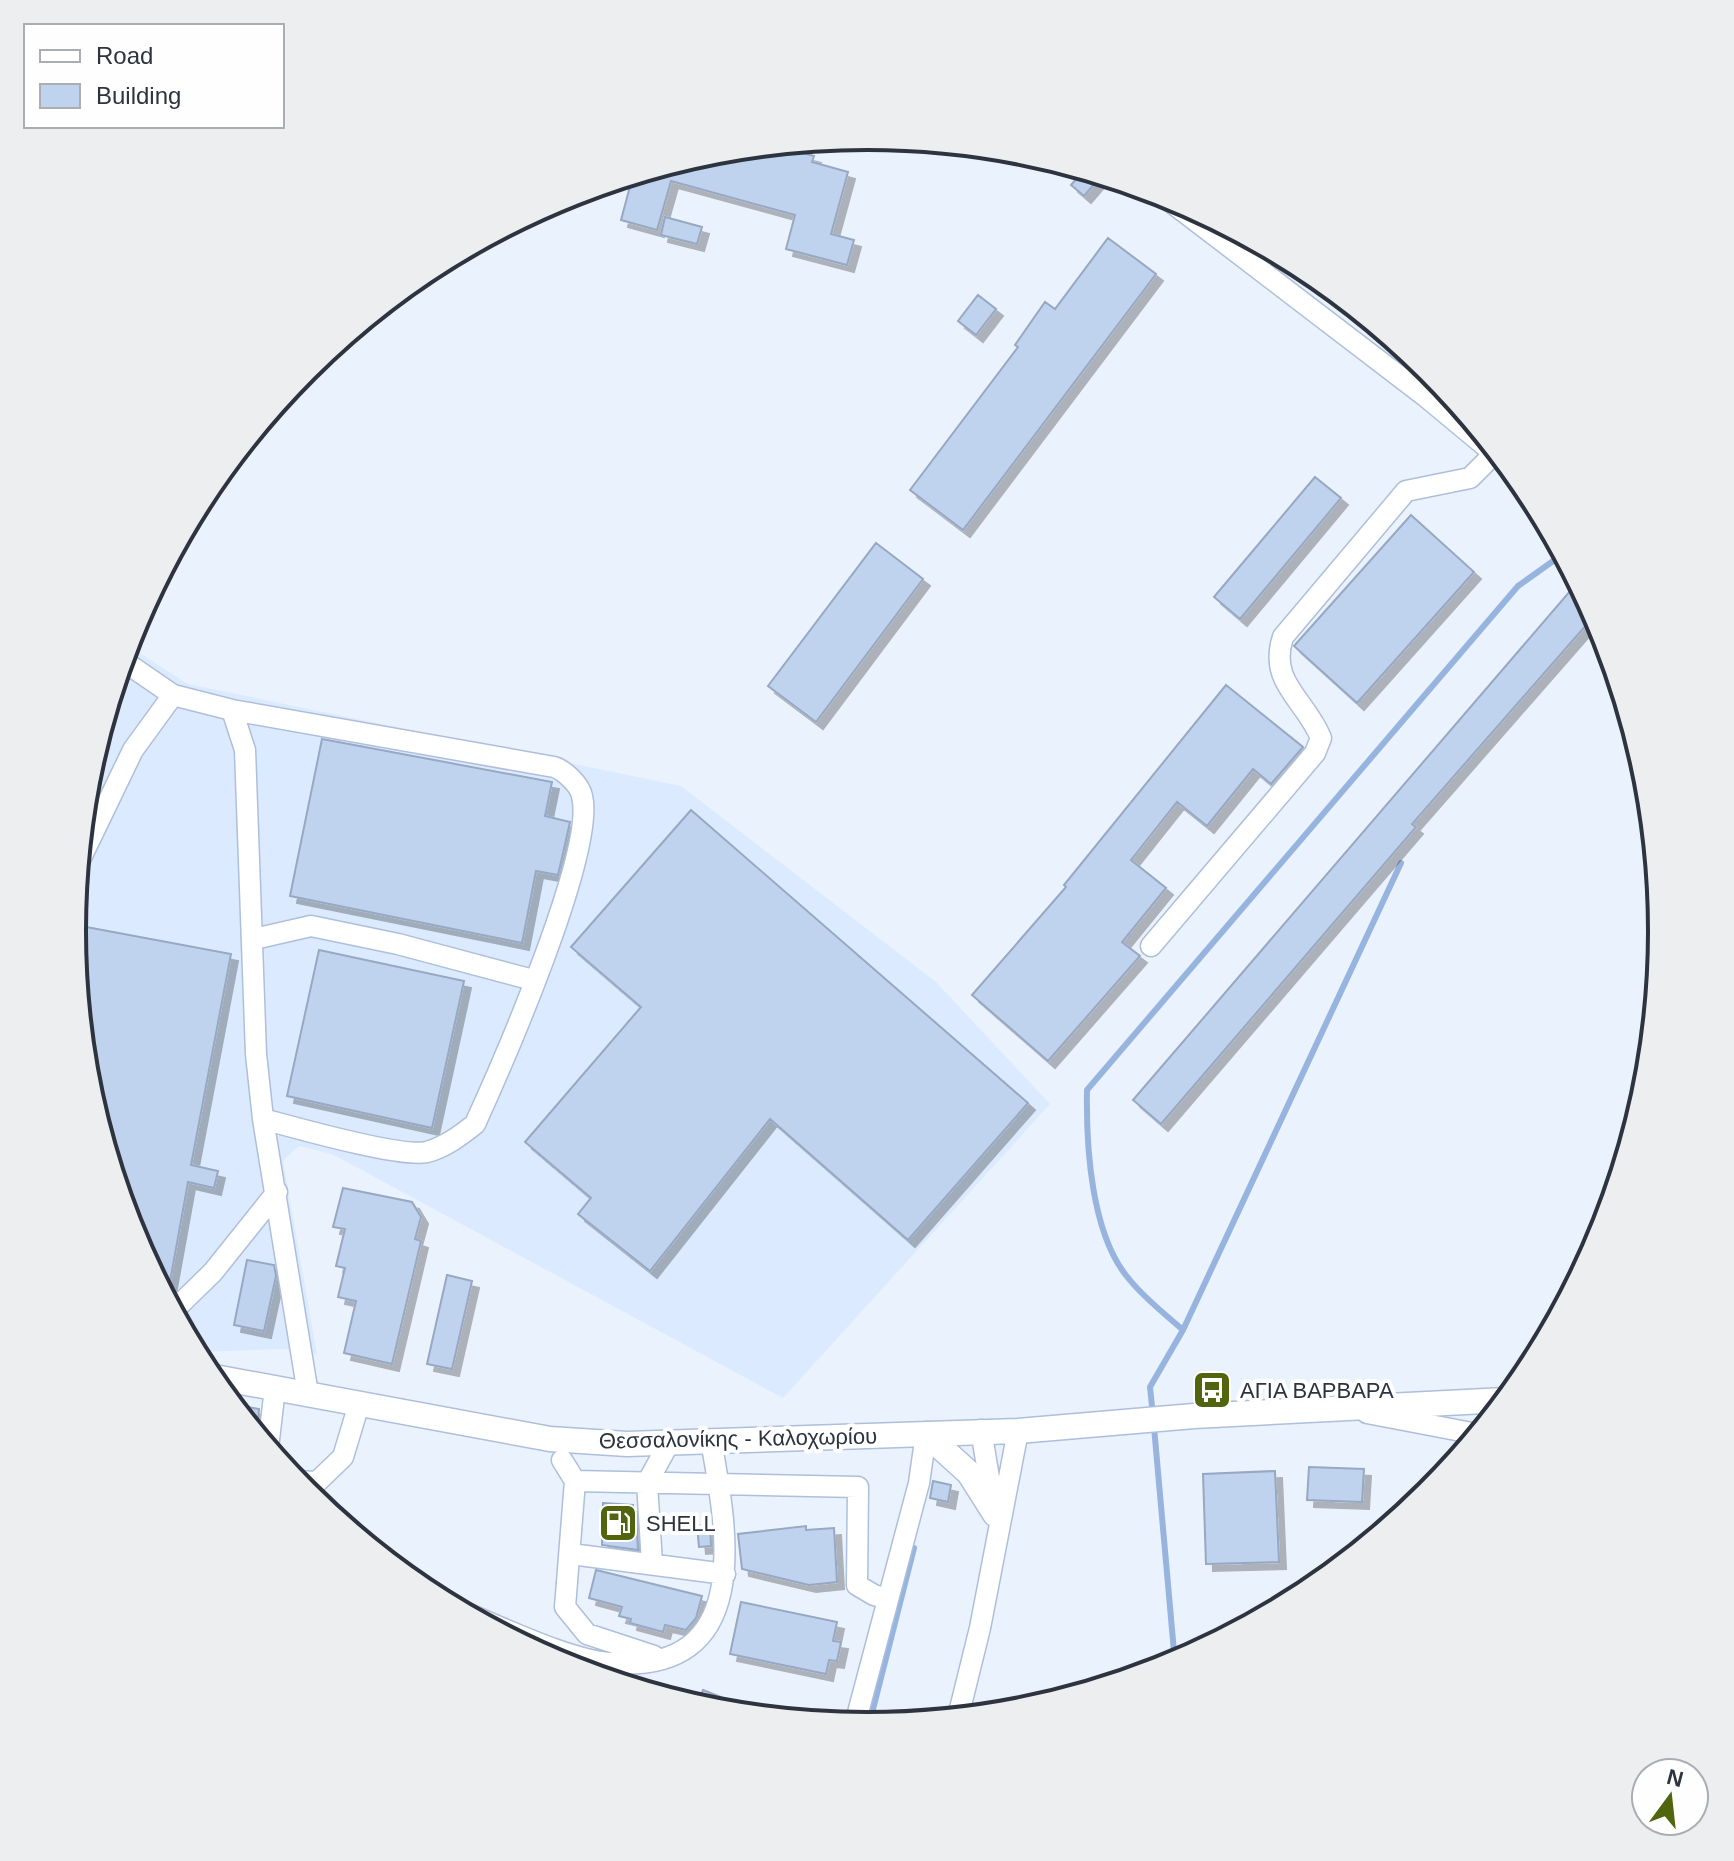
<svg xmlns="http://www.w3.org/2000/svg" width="1734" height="1861" viewBox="0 0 1734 1861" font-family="Helvetica,sans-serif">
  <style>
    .built { fill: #dceaff }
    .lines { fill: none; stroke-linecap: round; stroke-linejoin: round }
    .stream { stroke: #97b4df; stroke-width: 6 }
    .building { fill: #c0d3ee; stroke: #97a8c2; stroke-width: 2; filter: url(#shadow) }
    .minor-casing { stroke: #adbfda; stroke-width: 23 }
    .major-casing { stroke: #adbfda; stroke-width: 27 }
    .minor { stroke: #fff; stroke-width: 20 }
    .major { stroke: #fff; stroke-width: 24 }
    .labels { text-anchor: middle; stroke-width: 8; stroke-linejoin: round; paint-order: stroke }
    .poi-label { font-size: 22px; fill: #2d343f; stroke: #fefefe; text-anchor: start }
    .street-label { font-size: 22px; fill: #2d343f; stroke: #fefefe }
    .rim { fill: none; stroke: #2d343f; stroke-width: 4 }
  </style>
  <defs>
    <filter id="shadow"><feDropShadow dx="7" dy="7" stdDeviation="0" flood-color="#0004"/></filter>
  </defs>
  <rect width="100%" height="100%" fill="#eaf2fd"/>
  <path class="built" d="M1219 221 1309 270 1429 369 1453 397Z
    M127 645 188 684 681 786 936 982 1050 1104 783 1398 332 1154 299 1146 283 1161 317 1355 284 1349 195 1352 132 1234 87 1085 72 930 87 775Z"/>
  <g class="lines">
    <path class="stream" d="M1183 1330 1401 863
      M1153 1416 1150 1387 1183 1330C1165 1314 1144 1298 1129 1279 1091 1235 1086 1146 1087 1090L1518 586 1563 554
      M1154 1427 1175 1663
      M869 1725 914 1548"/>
  </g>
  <path class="building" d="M772 145 814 156 812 162 848 172 831 234 854 240 847 265 786 249 795 215 671 181 657 230 621 220 633 175 712 151Z
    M1084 170 1102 175 1084 196 1071 185Z
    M665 217 702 227 697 244 661 235Z
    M1108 238 1156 274 963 530 910 490 1018 347 1015 345 1045 302 1055 309Z
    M978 295 996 309 976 335 958 321Z
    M1315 477 1341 498 1240 619 1214 597Z
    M1411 515 1474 572 1357 703 1294 646Z
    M876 543 923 579 816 722 768 686Z
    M1571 590 1595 615 1412 824 1416 827 1161 1124 1133 1100Z
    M1226 685 1303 747 1271 784 1253 769 1207 826 1177 802 1131 860 1166 888 1122 942 1140 956 1048 1061 972 995 1066 887 1064 885Z
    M322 739 552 782 545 816 570 822 558 875 536 871 522 943 290 896Z
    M691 810 1028 1103 908 1240 770 1119 650 1271 578 1214 591 1198 525 1142 641 1007 571 947Z
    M81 926 231 954 191 1165 218 1171 214 1188 188 1182 167 1298 132 1234 87 1085 75 960Z
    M319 950 464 981 432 1128 287 1096Z
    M343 1188 412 1202 421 1217 415 1239 421 1241 392 1364 344 1353 356 1301 338 1297 345 1268 336 1266 345 1229 333 1227Z
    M247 1260 274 1265 276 1276 264 1331 234 1325Z
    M447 1275 472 1281 452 1369 427 1364Z
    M232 1404 259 1409 257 1434 253 1430Z
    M1309 1467 1364 1469 1362 1502 1307 1500Z
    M1275 1471 1279 1562 1206 1564 1203 1474Z
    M933 1481 951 1485 948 1502 930 1498Z
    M603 1503 633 1505 632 1528 637 1529 638 1550 602 1545Z
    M710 1525 711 1546 699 1547 697 1526Z
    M806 1526V1530L834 1528 837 1582 809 1585 742 1569 738 1534Z
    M596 1570 702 1596 696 1618 686 1630 665 1625 663 1632 630 1623 631 1619 619 1616 622 1607 589 1598Z
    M741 1602 837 1622 833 1641 841 1642 837 1661 829 1660 826 1674 730 1654Z
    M703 1690 754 1710 753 1714 696 1706Z"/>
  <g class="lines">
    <g class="minor-casing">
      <path id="minor" d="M865 136 869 138
        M1158 192 1425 396 1508 465
        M122 660 173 695 232 710 554 767C564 770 580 785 582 796 596 851 502 1065 475 1124 460 1136 445 1147 427 1152 401 1158 293 1127 263 1119
        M232 710 245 750 256 1054 263 1119 308 1394
        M79 862 133 750 173 695
        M254 939 311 926 398 944 533 980
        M1151 946 1315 753 1321 738C1305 699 1268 682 1283 637L1406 491 1470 478 1494 454
        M173 1311 213 1272 277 1192
        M1367 1413 1477 1434
        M981 1430 994 1508
        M268 1448 275 1388
        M562 1460 575 1481 565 1607 587 1634 654 1656
        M296 1481 317 1482 343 1457 359 1404
        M575 1481 858 1487 857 1585 874 1595 888 1599
        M571 1554 725 1574
        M652 1563 647 1483 669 1443
        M466 1613C506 1629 569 1660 610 1663 754 1675 728 1533 711 1441
        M958 1717 980 1628 1018 1431
        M855 1724 919 1483 926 1434"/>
    </g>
    <g class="major-casing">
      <path id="major" d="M209 1376 550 1439 627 1444 1018 1431 1194 1416 1505 1400
        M926 1434 969 1473 995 1514"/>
    </g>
    <use href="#minor" class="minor"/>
    <use href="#major" class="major"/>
  </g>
  <defs>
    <g id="bus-square" transform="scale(2)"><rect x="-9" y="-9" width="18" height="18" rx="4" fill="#51640e" stroke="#fefefe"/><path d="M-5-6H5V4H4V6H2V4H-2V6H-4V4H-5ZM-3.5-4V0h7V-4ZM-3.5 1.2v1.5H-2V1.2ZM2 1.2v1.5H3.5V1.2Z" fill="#fff"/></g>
    <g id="fuel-square" transform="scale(2)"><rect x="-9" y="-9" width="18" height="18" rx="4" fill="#51640e" stroke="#fefefe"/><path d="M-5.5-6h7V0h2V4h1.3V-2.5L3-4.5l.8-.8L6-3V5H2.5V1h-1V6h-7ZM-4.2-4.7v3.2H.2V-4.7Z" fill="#fff"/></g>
  </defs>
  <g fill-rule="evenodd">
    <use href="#bus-square" x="1212" y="1390"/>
    <use href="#fuel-square" x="618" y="1523"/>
  </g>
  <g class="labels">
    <g class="poi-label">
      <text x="1240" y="1398">ΑΓΙΑ ΒΑΡΒΑΡΑ</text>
      <text x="646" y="1531">SHELL</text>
    </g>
    <g class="street-label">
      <text transform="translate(738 1438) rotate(-1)" y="8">Θεσσαλονίκης - Καλοχωρίου</text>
    </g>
  </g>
  <path d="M0 0H1734V1861H0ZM86 931a781 781 0 1 1 1562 0a781 781 0 1 1-1562 0Z" fill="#edeeef" fill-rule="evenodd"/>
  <path class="rim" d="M86 931a781 781 0 1 1 1562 0a781 781 0 1 1-1562 0Z"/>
  <rect x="24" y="24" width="260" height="104" fill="#fefefe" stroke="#aaadb2" stroke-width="2"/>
  <rect x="40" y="50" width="40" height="12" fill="#ffffff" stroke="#aaadb2" stroke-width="2"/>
  <text x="96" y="64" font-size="24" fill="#2d343f">Road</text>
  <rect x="40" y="84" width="40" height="24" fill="#c0d3ee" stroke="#aaadb2" stroke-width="2"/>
  <text x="96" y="104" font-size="24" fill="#2d343f">Building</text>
  <g transform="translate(1670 1797) rotate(15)"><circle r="38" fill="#fefefe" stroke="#aaadb2" stroke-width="2"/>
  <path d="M0-6L14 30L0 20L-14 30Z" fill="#51640e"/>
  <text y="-12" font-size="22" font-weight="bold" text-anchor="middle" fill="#2d343f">N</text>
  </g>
</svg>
